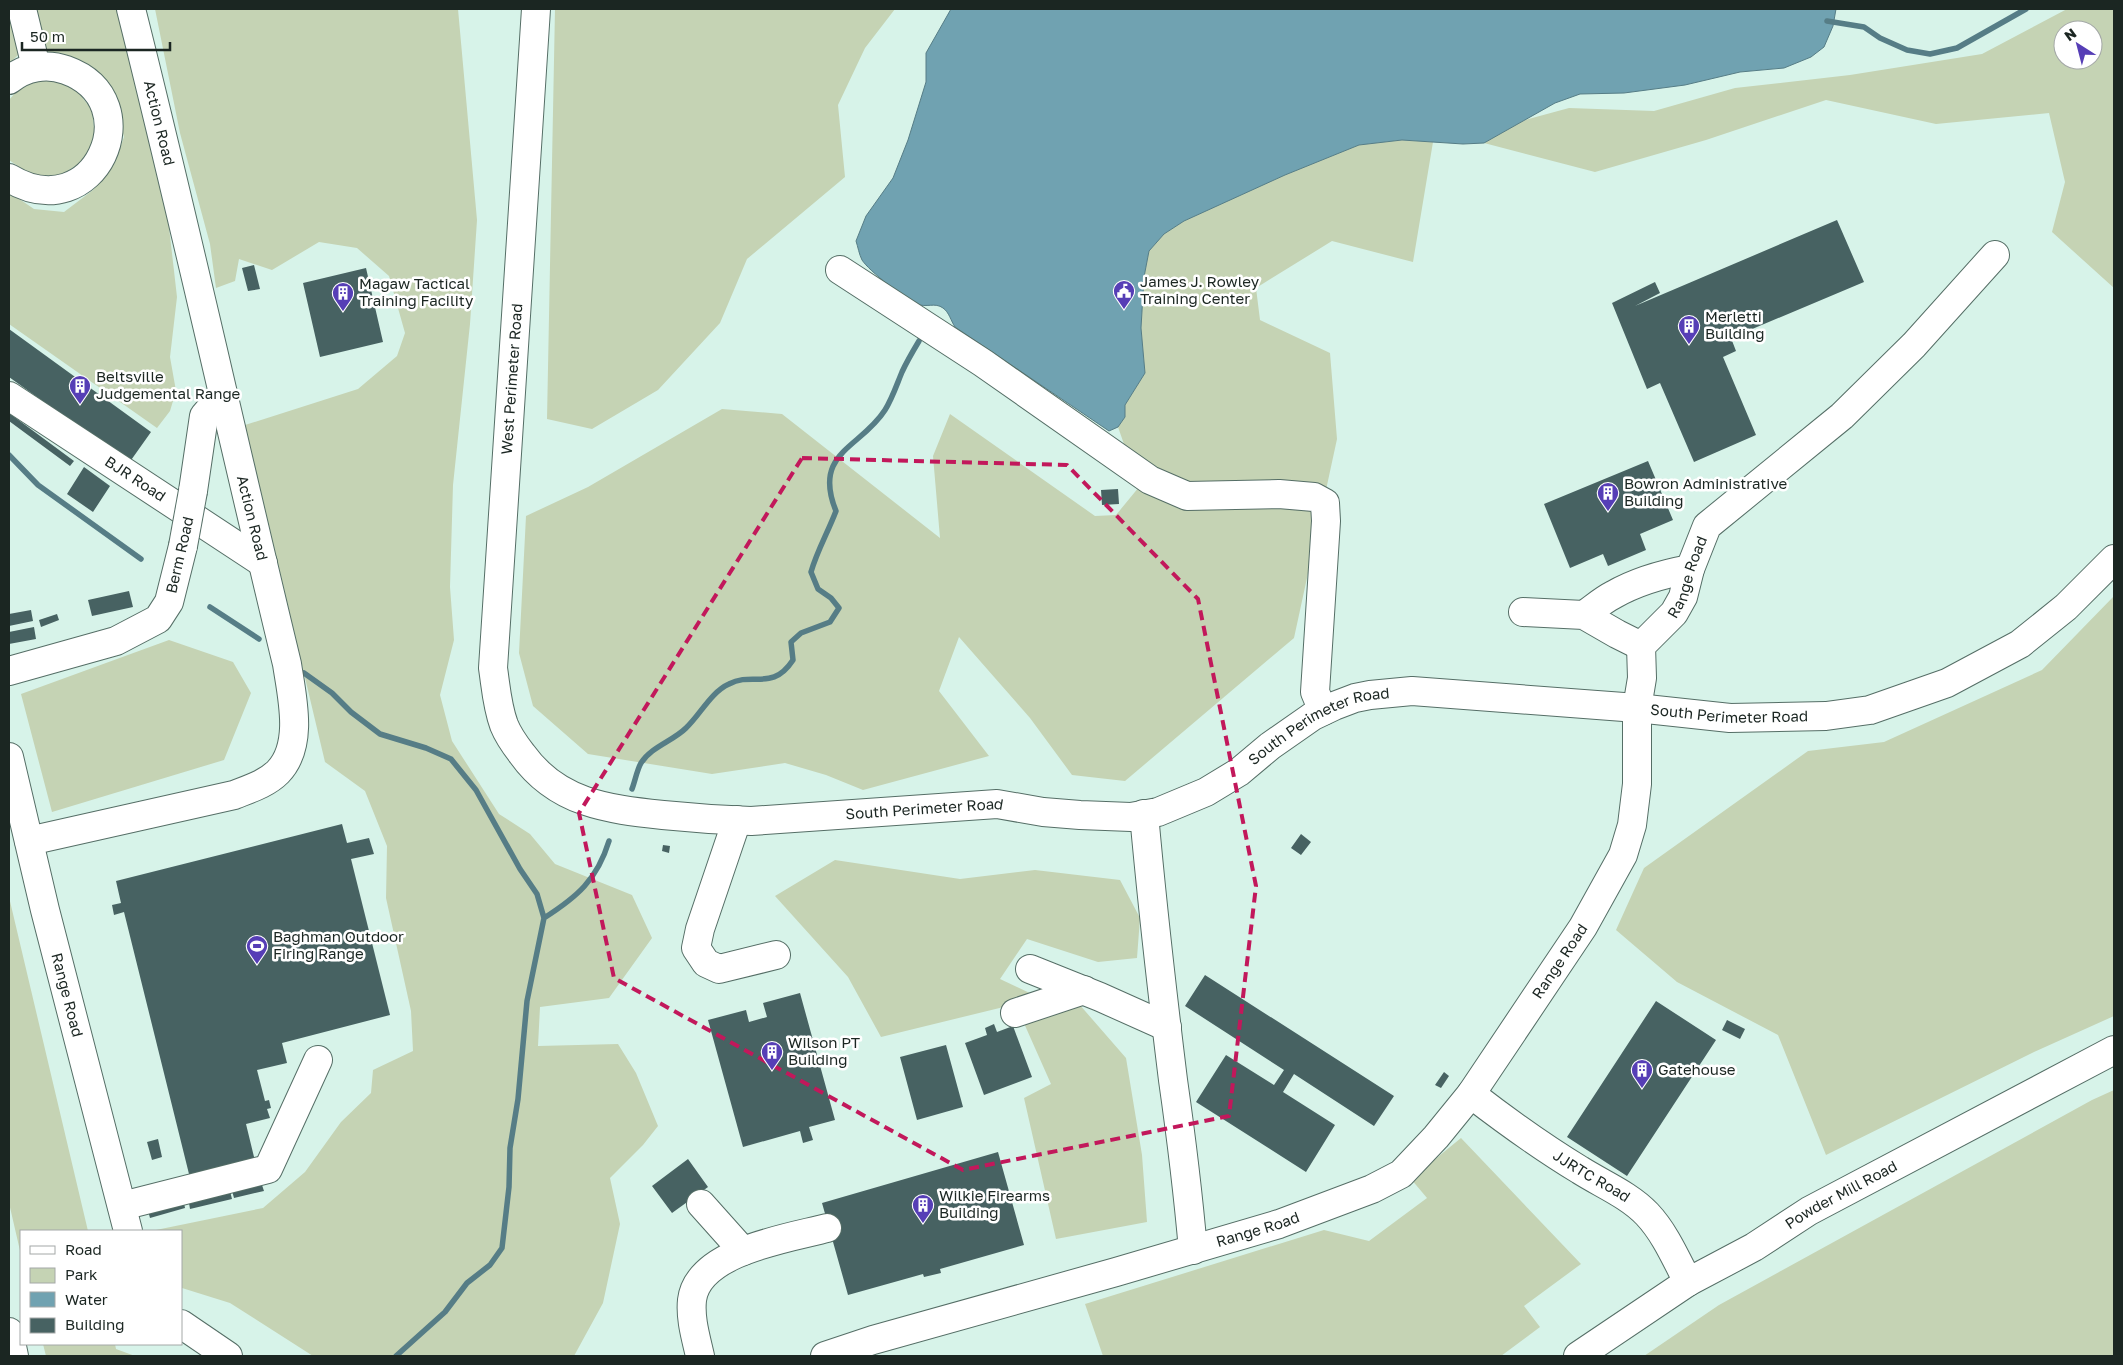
<svg xmlns="http://www.w3.org/2000/svg" width="2123" height="1365" viewBox="0 0 2123 1365" font-family="'Golos Text',sans-serif">
  <style>
    .green { fill: #c5d3b4; fill-rule: evenodd }
    .water { fill: #70a2b1; stroke: #567d86 }
    .lines { fill: none; stroke-linecap: round; stroke-linejoin: round }
    .stream { stroke: #567d86; stroke-width: 5.5 }
    .building { fill: #476262 }
    .minor-casing { stroke: #556e66; stroke-width: 30 }
    .major-casing { stroke: #556e66; stroke-width: 30 }
    .highway-casing { stroke: #556e66; stroke-width: 30 }
    .minor { stroke: #fff; stroke-width: 28 }
    .major { stroke: #fff; stroke-width: 28 }
    .highway { stroke: #fff; stroke-width: 28 }
    .minor-bridge-casing { stroke: #556e66; stroke-width: 30; stroke-linecap: butt }
    .minor-bridge { stroke: #fff; stroke-width: 28 }
    .marked { fill: none; stroke: #c2185b; stroke-width: 4; stroke-dasharray: 10 6; stroke-linejoin: round }
    .labels { text-anchor: middle; stroke-width: 5; stroke-linejoin: round; paint-order: stroke }
    .street-label { font-size: 15px; fill: #1b2622; stroke: #fff }
    .poi-label { font-size: 15px; fill: #1b2622; stroke: #fff; text-anchor: start }
  </style>
  <rect width="100%" height="100%" fill="#d7f3e9"/>
  <path class="green" d="M9 9 21 52 9 64Z
    M34 9H118L166 201 177 297 170 357 176 391 170 411 157 428 9 324V192L34 209 64 212 93 190 115 162 124 137 114 99 92 69 67 55 44 52Z
    M155 9H458L477 220 470 324 453 485 450 587 454 640 440 695 452 741 499 814 530 834 555 864 632 895 652 938 609 998 540 1007 538 1046 618 1044 636 1073 658 1126 643 1145 610 1178 620 1224 603 1303 574 1356H313L230 1303 182 1288 181 1231H151L263 1208 305 1172 341 1122 371 1093 373 1070 413 1051 411 1011 386 898 387 846 365 791 325 762 245 425 358 389 397 356 405 333 389 276 357 248 319 242 272 270 239 259 235 281 216 288 210 244 180 133Z
    M555 9H895L865 48 838 105 845 177 747 259 720 323 658 390 592 429 547 419Z
    M2067 9H2114V288L2052 232 2065 182 2049 113 1936 124 1826 100 1706 140 1595 172 1484 143 1518 122 1569 108 1654 111 1735 88 1850 75 1982 54ZM2063 30H2093V60H2063Z
    M48 79 75 88 92 110 95 137 82 162 59 176 31 175 9 160V100L21 86Z
    M1402 140 1433 142 1413 262 1332 241 1256 288 1260 320 1330 353 1337 439 1294 638 1125 781 1072 775 1030 718 959 637 939 691 989 756 863 790 826 775 785 763 712 774 588 754 533 706 519 653 526 516 588 487 722 409 782 414 940 538 933 456 950 414 1095 516 1116 515 1139 487 1118 427 1125 417V405L1145 373 1141 328 1144 277 1149 251 1164 234 1184 221 1285 175 1359 145Z
    M2114 596V1016L2034 1052 1826 1155 1778 1035 1677 982 1616 930 1644 868 1808 751 1884 742 2042 670Z
    M169 640 233 662 251 693 224 760 52 812 21 694Z
    M835 860 960 879 1035 870 1120 880 1140 918 1137 958 1098 962 1027 939 1000 979 1036 996 1024 1002 881 1037 848 977 775 896Z
    M9 897 88 1231H21V1255L9 1203Z
    M1079 1004 1126 1058 1142 1155 1147 1222 1056 1239 1024 1098 1051 1084 1023 1021Z
    M2114 1090V1356H1644L1719 1305 2092 1100Z
    M1461 1138 1581 1264 1524 1306 1540 1327 1501 1356H1103L1085 1304 1324 1230 1369 1241 1427 1198 1411 1179Z
    M43 1344H115L116 1349 135 1356H46Z"/>
  <path class="water" d="M951 9H1836L1833 26 1824 47 1811 57 1784 68 1740 72 1685 85 1624 93 1580 94 1555 103 1484 143 1463 144 1402 140 1359 145 1285 175 1184 221 1164 234 1149 251 1144 277 1141 328 1145 373 1125 405V417L1118 427 1109 431 955 327C951 321 949 312 943 308 935 302 926 308 917 304 905 299 869 271 862 260 859 254 858 247 856 241L866 216 893 178 908 140 926 82V53Z"/>
  <g class="lines">
    <path class="stream" d="M1827 21 1864 27 1880 38 1907 50 1930 54 1957 48 2026 9
      M9 455 38 485 141 559
      M210 607 259 639
      M304 673 332 693 351 712 380 734 426 748 451 759 476 790 520 869 537 894 544 918 527 1001 518 1099 510 1148 509 1187 502 1248 490 1265 467 1283 445 1312 396 1356
      M632 789C635 781 637 770 641 763 651 747 673 741 686 728 700 715 711 692 729 684 753 671 772 692 793 660L791 642 801 633 830 622 839 608 831 598 818 589 811 572C817 551 828 532 836 511 812 452 861 448 885 410 892 399 897 384 902 372 907 361 913 351 919 341
      M544 918C577 897 597 880 609 841"/>
  </g>
  <path class="building" d="M1837 220 1864 282 1731 338 1736 351 1723 357 1756 435 1694 462 1660 383 1647 389 1612 303 1655 282 1660 293 1635 306Z
    M254 265 260 289 248 291 242 268Z
    M366 268 383 342 320 357 303 283Z
    M9 329 151 432 129 463 9 377Z
    M9 413 74 461 70 466 9 421Z
    M1648 461 1673 520 1640 534 1646 550 1608 566 1603 554 1570 568 1544 504Z
    M84 467 110 486 93 512 67 494Z
    M1118 489 1119 504 1102 505 1101 490Z
    M129 591 133 607 92 616 88 600Z
    M31 610 33 621 9 626V614Z
    M57 614 59 620 41 627 39 620Z
    M34 627 36 639 9 644V632Z
    M342 824 347 843 369 838 374 854 351 859 390 1015 282 1043 287 1063 257 1070 265 1101 269 1100 271 1108 267 1109 270 1118 246 1124 255 1161 190 1178 124 912 114 915 112 905 121 903 116 881Z
    M1301 834 1311 842 1301 855 1291 848Z
    M663 845 670 846 669 853 662 851Z
    M1205 975 1394 1096 1374 1126 1294 1074 1283 1092 1335 1125 1306 1172 1196 1102 1226 1055 1274 1085 1284 1070 1185 1006Z
    M800 993 835 1120 809 1127 813 1140 803 1143 800 1131 743 1147 708 1020 746 1010 749 1022 767 1017 763 1003Z
    M1656 1001 1716 1040 1627 1176 1567 1137Z
    M1727 1020 1745 1029 1740 1039 1722 1030Z
    M994 1024 997 1032 1013 1026 1032 1077 984 1095 965 1043 987 1035 985 1028Z
    M946 1045 963 1107 917 1120 900 1057Z
    M1444 1072 1449 1076 1441 1088 1435 1085Z
    M158 1139 162 1157 152 1160 147 1142Z
    M998 1152 1024 1245 940 1269 941 1273 924 1277 923 1274 848 1295 822 1203Z
    M688 1159 708 1187 672 1213 652 1186Z
    M260 1179 264 1191 234 1198 231 1187Z
    M229 1187 232 1199 190 1209 188 1197Z
    M183 1198 185 1208 150 1218 147 1207Z"/>
  <g class="lines">
    <g class="minor-casing">
      <g id="minor">
        <path d="M22 9 36 67"/>
        <path id="s1" d="M536 9 493 668C496 688 497 706 504 725 508 735 515 745 522 754 557 803 607 809 663 815 692 818 721 820 751 821L997 804 1043 812 1080 815 1131 817 1158 812 1206 792 1239 772 1270 746 1313 716 1334 706 1355 698 1370 695 1412 691 1637 708 1730 718 1826 716 1870 710 1947 683 2020 644 2066 607 2114 559"/>
        <path d="M9 80C25 67 46 63 66 70 152 101 95 230 9 178"/>
        <path d="M840 270 983 363 1150 480 1187 496 1279 494 1314 497 1325 503 1326 521 1315 692 1323 711"/>
        <path id="s2" d="M9 396 263 563"/>
        <path d="M193 491 204 416 222 395"/>
        <path d="M1523 612 1584 615 1617 634 1641 646"/>
        <path d="M1584 615C1594 608 1603 600 1613 595 1637 581 1663 574 1690 569"/>
        <path d="M9 671 116 641 158 619 169 602 183 546"/>
        <path id="s3" d="M9 757 45 910 128 1231"/>
        <path d="M1144 814C1152 903 1162 991 1173 1080 1181 1136 1188 1193 1193 1250"/>
        <path d="M737 820 700 929 696 948 706 963 719 969 776 955"/>
        <path d="M29 841 234 795C249 789 266 784 278 772 304 745 292 697 287 664 234 446 186 227 131 9"/>
        <path d="M1030 969 1100 997 1167 1027"/>
        <path d="M1015 1013 1084 990"/>
        <path id="s4" d="M1471 1094C1506 1121 1542 1147 1580 1170 1602 1184 1629 1195 1647 1214 1665 1233 1676 1259 1688 1282"/>
        <path d="M701 1204 743 1251"/>
        <path d="M122 1206 268 1169 318 1060"/>
        <path d="M181 1324 228 1356"/>
        <path d="M700 1356C696 1338 690 1319 692 1300 698 1251 789 1238 827 1228"/>
        <path id="s5" d="M825 1356 873 1340 1116 1272 1279 1224 1372 1189 1401 1174 1436 1137 1471 1094 1583 927 1623 855 1632 825 1637 784V708L1642 678 1641 646 1674 613 1683 597 1690 569 1707 526 1842 416 1914 345 1995 255"/>
      </g>
    </g>
    <g class="major-casing">
      <g id="major">
        <path id="s6" d="M1578 1356 1688 1282 1754 1247 1809 1211 2114 1050"/>
      </g>
    </g>
    <g class="highway-casing">
      <path id="highway" d="M9 1332 14 1356"/>
    </g>
    <use href="#minor" class="minor"/>
    <use href="#major" class="major"/>
    <use href="#highway" class="highway"/>
    <g class="minor-bridge-casing">
      <path id="minor-bridge" d="M183 546 193 491"/>
    </g>
    <use href="#minor-bridge" class="minor-bridge"/>
  </g>
  <path class="marked" d="M802 458 1067 465 1198 599 1256 886 1229 1116 963 1170 614 978 579 813Z"/>
  <defs>
    <g id="civic-pin" transform="scale(1.125)"><path d="M0 17L-7.5 6A9.5 9.5 0 1 1 7.5 6Z" fill="#563eb6" stroke="#fff"/><path d="M-.6-6.5H3V-4.5H.6V-3L4-1V1h2V6H-6V1h2V-1L-.6-3ZM-1.2 2.5V6h2.4V2.5Z" fill="#fff"/></g>
    <g id="building-pin" transform="scale(1.125)"><path d="M0 17L-7.5 6A9.5 9.5 0 1 1 7.5 6Z" fill="#563eb6" stroke="#fff"/><path d="M-4-6H4V6H1V3H-1V6H-4ZM-2.5-4.3h1.7v1.8h-1.7ZM.8-4.3h1.7v1.8H.8ZM-2.5-1h1.7V.8h-1.7ZM.8-1h1.7V.8H.8Z" fill="#fff"/></g>
    <g id="stadium-pin" transform="scale(1.125)"><path d="M0 17L-7.5 6A9.5 9.5 0 1 1 7.5 6Z" fill="#563eb6" stroke="#fff"/><path d="M0-5a6.5 5 0 1 0 0 10a6.5 5 0 1 0 0-10ZM-3.5-1.8h7v3.6h-7Z" fill="#fff"/></g>
  </defs>
  <g fill-rule="evenodd">
    <use href="#civic-pin" x="1124" y="291"/>
    <use href="#building-pin" x="343" y="293"/>
    <use href="#building-pin" x="1689" y="326"/>
    <use href="#building-pin" x="80" y="386"/>
    <use href="#building-pin" x="1608" y="493"/>
    <use href="#stadium-pin" x="257" y="946"/>
    <use href="#building-pin" x="772" y="1052"/>
    <use href="#building-pin" x="1642" y="1070"/>
    <use href="#building-pin" x="923" y="1205"/>
  </g>
  <g class="labels">
    <g class="street-label">
      <text transform="translate(159 123) rotate(76)" y="5">Action Road</text>
      <text transform="translate(512 379) rotate(-86)" y="5">West Perimeter Road</text>
      <text dy="5" stroke="none"><textPath href="#s2" startOffset="151">BJR Road</textPath></text>
      <text transform="translate(252 518) rotate(76)" y="5">Action Road</text>
      <text transform="translate(180 555) rotate(-77)" y="5">Berm Road</text>
      <text dy="5" stroke="none"><textPath href="#s5" startOffset="1291">Range Road</textPath></text>
      <text dy="5" stroke="none"><textPath href="#s1" startOffset="2014">South Perimeter Road</textPath></text>
      <text dy="5" stroke="none"><textPath href="#s1" startOffset="1594">South Perimeter Road</textPath></text>
      <text dy="5" stroke="none"><textPath href="#s1" startOffset="1174">South Perimeter Road</textPath></text>
      <text dy="5" stroke="none"><textPath href="#s5" startOffset="871">Range Road</textPath></text>
      <text dy="5" stroke="none"><textPath href="#s3" startOffset="245">Range Road</textPath></text>
      <text dy="5" stroke="none"><textPath href="#s4" startOffset="146">JJRTC Road</textPath></text>
      <text dy="5" stroke="none"><textPath href="#s6" startOffset="309">Powder Mill Road</textPath></text>
      <text dy="5" stroke="none"><textPath href="#s5" startOffset="451">Range Road</textPath></text>
    </g>
    <g class="poi-label">
      <text x="1140" y="287">James J. Rowley<tspan x="1140" dy="17">Training Center</tspan></text>
      <text x="359" y="289">Magaw Tactical<tspan x="359" dy="17">Training Facility</tspan></text>
      <text x="1705" y="322">Merletti<tspan x="1705" dy="17">Building</tspan></text>
      <text x="96" y="382">Beltsville<tspan x="96" dy="17">Judgemental Range</tspan></text>
      <text x="1624" y="489">Bowron Administrative<tspan x="1624" dy="17">Building</tspan></text>
      <text x="273" y="942">Baghman Outdoor<tspan x="273" dy="17">Firing Range</tspan></text>
      <text x="788" y="1048">Wilson PT<tspan x="788" dy="17">Building</tspan></text>
      <text x="1658" y="1075">Gatehouse</text>
      <text x="939" y="1201">Wilkie Firearms<tspan x="939" dy="17">Building</tspan></text>
    </g>
  </g>
  <rect width="2123" height="1365" fill="none" stroke="#1b2622" stroke-width="20"/>
  <rect x="20" y="1230" width="162" height="115" fill="#ffffff" stroke="#a4a8a7"/>
  <rect x="30" y="1246" width="25" height="8" fill="#ffffff" stroke="#a4a8a7"/>
  <text x="65" y="1255" font-size="15" fill="#1b2622">Road</text>
  <rect x="30" y="1268" width="25" height="15" fill="#c5d3b4" stroke="#a4a8a7"/>
  <text x="65" y="1280" font-size="15" fill="#1b2622">Park</text>
  <rect x="30" y="1292" width="25" height="15" fill="#70a2b1" stroke="#a4a8a7"/>
  <text x="65" y="1305" font-size="15" fill="#1b2622">Water</text>
  <rect x="30" y="1318" width="25" height="15" fill="#476262" stroke="#a4a8a7"/>
  <text x="65" y="1330" font-size="15" fill="#1b2622">Building</text>
  <g transform="translate(2078 45) rotate(324)"><circle r="24" fill="#ffffff" stroke="#a4a8a7"/>
  <path d="M0-4L9 19L0 12L-9 19Z" fill="#563eb6"/>
  <text y="-8" font-size="14" font-weight="bold" text-anchor="middle" fill="#1b2622">N</text>
  </g>
  <path d="M22 42v8h148v-8" fill="none" stroke="#1b2622" stroke-width="2.5"/>
  <text x="30" y="42" font-size="15" fill="#1b2622" stroke="#ffffff" stroke-width="4" paint-order="stroke">50 m</text>
</svg>
